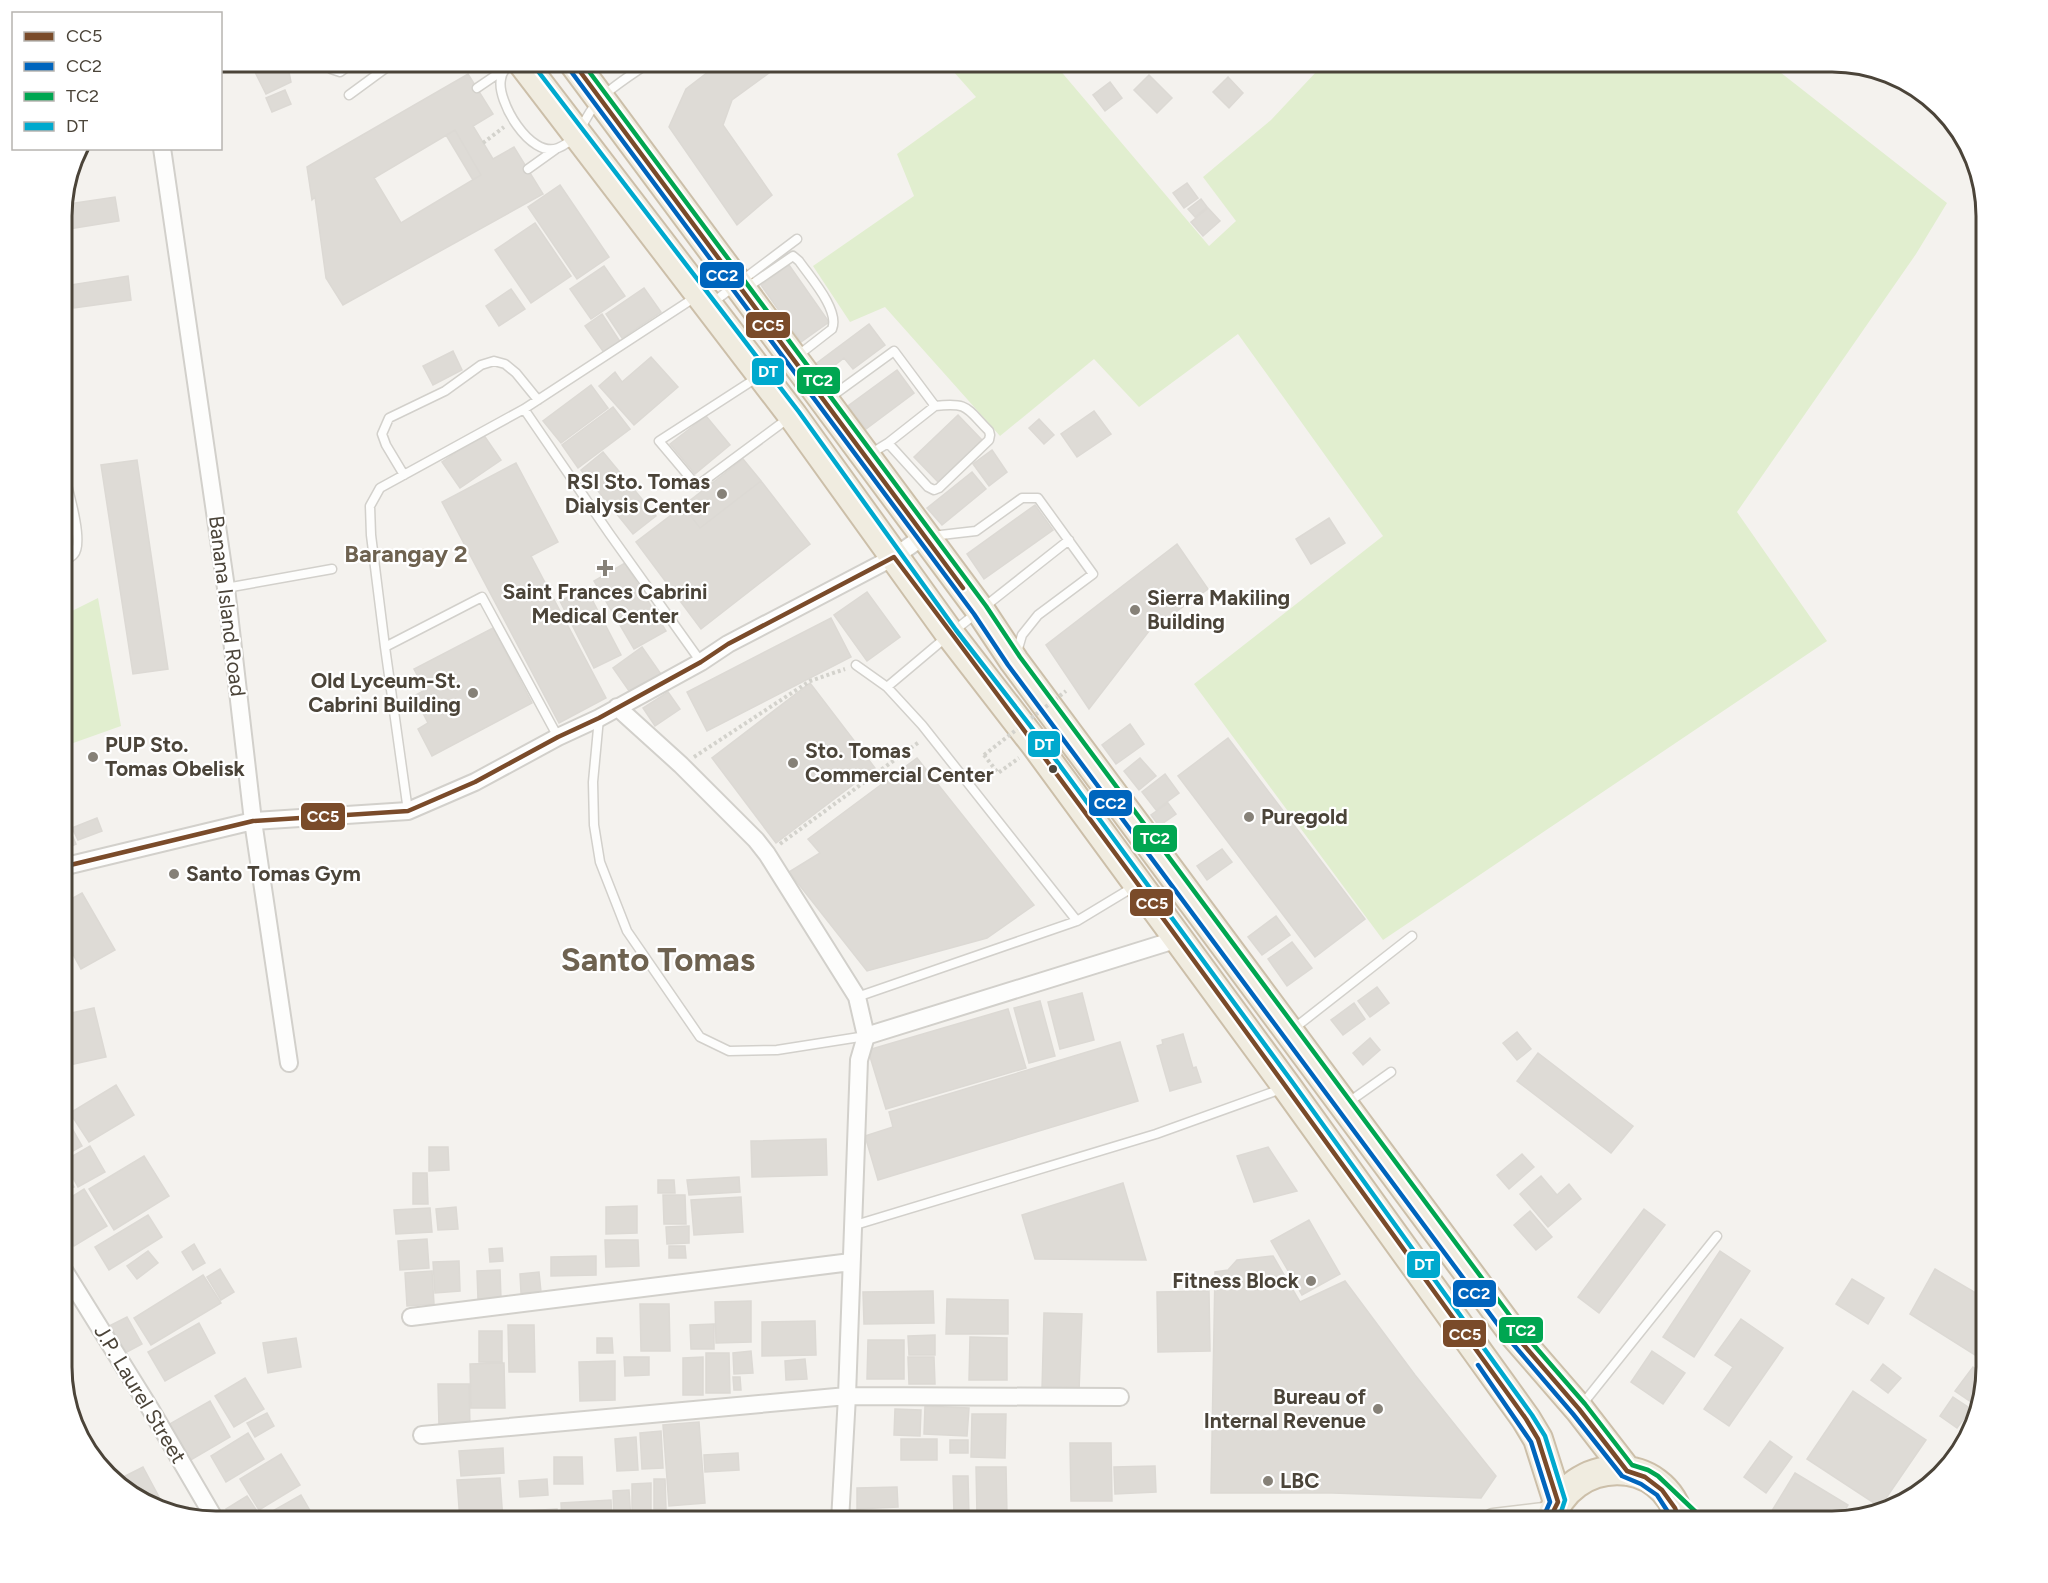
<svg xmlns="http://www.w3.org/2000/svg" width="2048" height="1583" viewBox="0 0 2048 1583" font-family="Figtree,sans-serif">
  <style>
    .green { fill: #e1eecf }
    .building { fill: #dedbd6; stroke: #dcd9d4; stroke-width: 1.5; fill-rule: evenodd }
    .lines { fill: none; stroke-linecap: round; stroke-linejoin: round }
    .service-casing { stroke: #d2d0cb; stroke-width: 11 }
    .minor-casing { stroke: #d2d0cb; stroke-width: 20 }
    .secondary-casing { stroke: #d3cfc5; stroke-width: 27 }
    .trunk-casing { stroke: #ccbfa9; stroke-width: 32 }
    .path { stroke: #d3d2cc; stroke-width: 4; stroke-dasharray: 3 3; stroke-linecap: butt }
    .service { stroke: #fdfdfc; stroke-width: 8 }
    .minor { stroke: #fdfdfc; stroke-width: 16 }
    .secondary { stroke: #f7f6f1; stroke-width: 24 }
    .trunk { stroke: #f0ece0; stroke-width: 28 }
    .path-bridge { stroke: #d3d2cc; stroke-width: 4; stroke-dasharray: 3 3; stroke-linecap: butt }
    .bus-1-casing { stroke: #fff; stroke-width: 9 }
    .bus-2-casing { stroke: #fff; stroke-width: 9 }
    .bus-3-casing { stroke: #fff; stroke-width: 9 }
    .bus-4-casing { stroke: #fff; stroke-width: 9 }
    .bus-1 { stroke: #7a4b2a; stroke-width: 4.5 }
    .bus-2 { stroke: #0065bd; stroke-width: 4.5 }
    .bus-3 { stroke: #00a651; stroke-width: 4.5 }
    .bus-4 { stroke: #00a9ce; stroke-width: 4.5 }
    .poi-dot { fill: #868178; stroke: #fff; stroke-width: 2 }
    .bus-dot { fill: #4b4439; stroke: #fff; stroke-width: 2 }
    .labels { text-anchor: middle; stroke-width: 4.5; stroke-linejoin: round; paint-order: stroke }
    .poi-label { font-size: 21px; font-weight: bold; fill: #4b4439; stroke: #fff; text-anchor: start }
    .street-label { font-size: 21px; fill: #4b4439; stroke: #fff }
    .quarter-label { font-size: 24px; font-weight: bold; fill: #6e6250; stroke: #fff }
    .town-label { font-size: 33px; font-weight: bold; fill: #6e6250; stroke: #fff }
    .rim { fill: none; stroke: #4b4439; stroke-width: 3 }
    .line-badge { stroke: #fff; stroke-width: 2 }
    .badge-label { font-size: 16px; text-anchor: middle; font-weight: bold; fill: #fff }
  </style>
  <rect width="100%" height="100%" fill="#f4f2ee"/>
  <path class="green" d="M945 62H1053L1209 246 1236 221 1203 177 1271 120 1317 71 1311 62H1767L1947 203 1916 254 1737 512 1827 641 1383 940 1194 684 1383 536 1238 334 1139 407 1094 359 1000 436 885 307 850 322 813 266 914 196 897 154 976 97Z
    M98 598 121 726 62 747V616Z"/>
  <path class="building" d="M283 62H287L291 82 266 94 255 72Z
    M721 62H784L732 100 723 125 772 195 737 225 669 127 686 89Z
    M468 74 493 114 473 126 493 159 514 147 543 194 343 305 326 278 315 197 312 200 307 167ZM455 130 481 175 401 223 374 178Z
    M1149 75 1172 98 1157 113 1134 90Z
    M1228 77 1243 93 1229 108 1213 92Z
    M1110 82 1122 98 1105 111 1093 95Z
    M285 90 291 104 272 112 266 98Z
    M455 130 481 175 473 180 446 135Z
    M1187 183 1198 198 1184 208 1173 193Z
    M560 185 609 257 577 279 528 207Z
    M115 197 119 221 62 230V205Z
    M1201 199 1207 207 1195 217 1188 209Z
    M1208 208 1220 221 1203 236 1191 222Z
    M535 223 571 276 531 303 495 250Z
    M789 265 829 322 801 342 761 285Z
    M604 266 625 296 591 319 570 289Z
    M128 276 131 300 74 308 70 285Z
    M644 288 661 312 622 338 606 314Z
    M511 289 525 309 499 326 486 306Z
    M602 314 621 343 605 354 585 326Z
    M869 324 885 345 853 369 844 358 825 373 817 363Z
    M453 351 462 370 433 385 423 366Z
    M651 357 678 387 634 425 599 386 615 372 622 382Z
    M897 370 914 393 866 429 848 406Z
    M591 385 608 408 561 443 543 421Z
    M613 407 630 429 578 468 562 445Z
    M1094 411 1111 434 1077 457 1061 434Z
    M958 415 982 440 938 482 914 457Z
    M706 416 730 445 695 474 670 444Z
    M1039 419 1054 435 1044 444 1029 428Z
    M483 434 501 460 460 488 442 462Z
    M992 450 1007 472 989 486 973 464Z
    M603 452 656 516 633 534 581 470Z
    M743 459 761 481 700 528 683 506Z
    M137 460 168 669 133 674 101 465Z
    M516 463 558 542 531 556 606 698 559 723 442 502Z
    M972 472 986 489 942 525 927 508Z
    M761 481 810 544 701 629 636 542 683 506 700 528Z
    M1035 505 1053 530 984 579 967 554Z
    M1329 518 1345 543 1311 564 1296 539Z
    M62 530 74 549 62 558Z
    M1177 544 1208 589 1149 631 1089 709 1046 645Z
    M625 563 666 631 634 649 594 581Z
    M586 588 621 655 594 668 560 601Z
    M867 592 900 637 867 661 834 615Z
    M831 618 851 657 707 731 687 692Z
    M493 628 532 703 432 756 418 729 428 723 414 696 425 690 414 669Z
    M642 647 663 677 634 698 613 668Z
    M810 683 875 768 776 843 712 758Z
    M668 692 680 709 655 726 643 708Z
    M1130 724 1144 744 1116 764 1102 745Z
    M1228 738 1365 919 1315 957 1178 776Z
    M917 758 1034 905 987 938 867 971 789 872 820 853 808 839Z
    M1140 758 1156 776 1139 790 1124 771Z
    M1165 774 1179 793 1156 810 1142 792Z
    M1168 803 1176 814 1159 826 1151 815Z
    M97 818 102 831 78 840 72 828Z
    M67 824 76 844 62 850V826Z
    M1222 849 1232 862 1207 880 1197 866Z
    M82 893 115 950 81 969 62 934V904Z
    M1276 916 1290 935 1262 955 1248 937Z
    M1292 942 1312 968 1287 986 1268 959Z
    M1377 987 1389 1003 1370 1017 1358 1001Z
    M1082 993 1094 1040 1060 1049 1048 1002Z
    M1040 1001 1055 1056 1029 1063 1014 1008Z
    M1354 1003 1365 1019 1343 1035 1331 1020Z
    M94 1008 106 1057 69 1065 62 1036V1015Z
    M1008 1009 1026 1068 886 1109 868 1050Z
    M1517 1032 1531 1049 1517 1060 1503 1043Z
    M1183 1034 1193 1068 1196 1067 1201 1082 1170 1091 1157 1046 1163 1044 1162 1040Z
    M1370 1038 1380 1050 1363 1065 1353 1053Z
    M1120 1042 1138 1101 878 1180 865 1136 893 1127 889 1112Z
    M1538 1053 1633 1126 1611 1153 1517 1081Z
    M116 1085 134 1115 89 1142 70 1113Z
    M65 1116 82 1146 62 1157V1118Z
    M826 1139 827 1175 752 1177 751 1141Z
    M90 1146 105 1172 78 1187 64 1161Z
    M429 1147H448L449 1170 429 1171Z
    M1268 1147 1297 1191 1254 1202 1237 1156Z
    M1522 1154 1534 1167 1509 1189 1497 1175Z
    M144 1156 169 1196 114 1230 89 1189Z
    M62 1166 74 1187 62 1193Z
    M413 1173H427L428 1204H413Z
    M1541 1176 1557 1195 1569 1184 1581 1199 1548 1227 1520 1194Z
    M739 1177 740 1192 689 1195 687 1180Z
    M658 1180H674L675 1193H658Z
    M1123 1183 1146 1260 1035 1259 1022 1215Z
    M84 1189 107 1226 74 1246 62 1225V1203Z
    M663 1195H685L686 1224H664Z
    M741 1197 743 1232 694 1235 691 1200Z
    M637 1206V1233L606 1234V1207Z
    M456 1207 458 1229 438 1230 436 1209Z
    M430 1208 432 1232 396 1234 394 1210Z
    M1644 1209 1665 1225 1599 1313 1578 1297Z
    M1530 1211 1552 1237 1536 1250 1514 1225Z
    M148 1215 162 1237 109 1270 95 1247Z
    M1309 1220 1340 1274 1302 1295 1271 1241Z
    M689 1226V1243L667 1244 666 1227Z
    M427 1239 429 1268 400 1270 398 1241Z
    M605 1240H638L639 1266 606 1267Z
    M194 1244 205 1263 193 1270 182 1252Z
    M669 1246H685L686 1258H669Z
    M502 1248 503 1261 490 1262 489 1249Z
    M148 1251 158 1263 137 1279 127 1266Z
    M1720 1251 1750 1271 1694 1357 1663 1337Z
    M596 1256V1275L551 1276V1257Z
    M1273 1256 1300 1302 1345 1281 1415 1375 1496 1476 1481 1498 1332 1493H1211L1215 1272 1228 1270 1237 1260Z
    M459 1261 460 1291 435 1293 433 1262Z
    M220 1269 234 1292 221 1300 207 1277Z
    M1935 1269 1986 1299V1362L1910 1314Z
    M500 1270 501 1299H478L477 1271Z
    M432 1271 434 1304 407 1306 405 1273Z
    M539 1272 541 1292 521 1293 520 1274Z
    M203 1275 221 1303 151 1345 134 1318Z
    M1852 1279 1884 1298 1868 1324 1836 1304Z
    M933 1291 934 1323 864 1324 863 1292Z
    M1209 1291 1210 1351 1158 1352 1157 1292Z
    M947 1299 1008 1300V1334H946Z
    M751 1301V1342L716 1343 715 1302Z
    M640 1304H669L670 1351H641Z
    M1044 1313 1082 1314 1079 1391 1042 1390Z
    M127 1317 142 1344 125 1353 109 1326Z
    M1741 1319 1783 1348 1729 1426 1704 1409 1733 1367 1715 1355Z
    M815 1321 816 1355 762 1356V1322Z
    M199 1323 215 1353 165 1381 148 1352Z
    M714 1324V1349H691L690 1325Z
    M508 1325H534L535 1372H509Z
    M479 1331H502V1362H479Z
    M935 1335V1355H909L908 1336Z
    M970 1337 1007 1338V1380H969Z
    M296 1338 301 1367 268 1373 263 1343Z
    M597 1338H612L613 1353H597Z
    M868 1340H904V1379H867Z
    M751 1351 753 1373 734 1374 733 1353Z
    M1652 1351 1685 1373 1663 1404 1631 1382Z
    M706 1353H729L730 1393H706Z
    M624 1357H649V1375L625 1376Z
    M703 1357V1395H683V1358Z
    M908 1357H934L935 1384H909Z
    M805 1359 807 1379 786 1380 785 1361Z
    M615 1361V1400L580 1401 579 1362Z
    M504 1363 505 1408H471L470 1364Z
    M1883 1364 1901 1378 1888 1393 1871 1380Z
    M1973 1367 1985 1375 1982 1393 1974 1404 1955 1391Z
    M733 1377H740L741 1390H734Z
    M245 1378 264 1409 234 1427 215 1396Z
    M438 1384H469L470 1427H439Z
    M1853 1391 1926 1440 1880 1507 1807 1459Z
    M1953 1397 1971 1409 1957 1428 1940 1416Z
    M210 1401 230 1437 189 1461 168 1425Z
    M925 1406 969 1408 967 1436 924 1434Z
    M895 1409 921 1410 920 1436 894 1435Z
    M267 1413 274 1426 255 1437 247 1423Z
    M972 1414H1006L1005 1458 971 1457Z
    M699 1422 705 1503 669 1506 663 1425Z
    M661 1431 663 1468 642 1469 640 1433Z
    M248 1433 264 1459 226 1482 211 1456Z
    M636 1437 638 1470 617 1471 615 1439Z
    M901 1439H937V1460H901Z
    M950 1440H968V1453H950Z
    M1770 1441 1792 1457 1766 1493 1744 1477Z
    M1070 1443H1111L1112 1501H1071Z
    M503 1448 504 1473 461 1476 459 1451Z
    M738 1453 739 1470 705 1472 704 1455Z
    M281 1454 300 1485 259 1510 240 1479Z
    M554 1457H582L583 1484H554Z
    M1155 1466 1156 1492 1115 1494 1114 1467Z
    M143 1467 165 1508 160 1510 129 1493 121 1478Z
    M976 1467H1006L1007 1515 977 1516Z
    M1795 1473 1848 1505 1839 1520 1783 1521 1770 1514Z
    M953 1476H968L969 1516H954Z
    M500 1478 503 1521H460L457 1480Z
    M547 1479 548 1495 520 1497 519 1481Z
    M654 1479H665L666 1509H654Z
    M651 1483V1513L632 1514V1484Z
    M897 1487 898 1507 857 1509V1488Z
    M629 1490 631 1521H614L613 1491Z
    M301 1495 316 1521H273L269 1513Z
    M247 1496 257 1511 240 1521H234L226 1509Z
    M611 1500 612 1521H562L561 1503Z
    M188 1507 195 1518 174 1515Z
    M557 1509 558 1521H527L526 1511Z"/>
  <g class="lines">
    <g class="service-casing">
      <path id="service" d="M325 62 331 69 340 72 354 62
        M514 62C508 67 502 70 501 79 496 100 530 159 558 148 583 138 584 113 602 97 616 84 634 73 650 62
        M477 88 502 71
        M349 95 394 62
        M528 169 556 149
        M745 289 793 256 799 261C810 277 840 310 832 329L796 357
        M712 303 797 239
        M758 377 659 441 697 486 790 417
        M828 399 894 351 935 406 888 443 870 454
        M524 409 609 533 701 662
        M888 443 928 487 934 490 939 488 989 440 990 435 989 431C966 408 969 402 935 406
        M404 475 386 445 382 434 389 418 445 391 481 365 494 361 505 364 516 373 538 400
        M932 536 976 531 1022 498H1038L1093 574 1038 615 1022 635 1017 652
        M62 562C65 560 71 558 74 554 85 542 66 483 62 466
        M226 588 332 569
        M385 647 371 535 370 506 380 488 524 409 697 296
        M856 665 887 687 922 725 1077 921 1135 886
        M887 687 950 634 1069 540
        M599 718 593 782 594 825 600 862 627 931 700 1037 729 1051 777 1050 866 1036
        M408 811 385 647 482 597 558 737
        M857 997 1077 921
        M1292 1030 1412 936
        M1346 1104 1391 1072
        M852 1226 1156 1134 1284 1088
        M1581 1406 1717 1236"/>
    </g>
    <g class="minor-casing">
      <path id="minor" d="M162 148 226 588 253 821 289 1063
        M617 707 681 765 756 840 767 854 857 997 866 1036
        M62 867 253 821 408 811 475 782 558 737 599 718 701 662 728 644 894 557 924 536
        M62 1267 151 1410 216 1521
        M411 1317 851 1262
        M422 1435 847 1396 1120 1397
        M840 1521 847 1396 859 1060 866 1036 1178 939"/>
    </g>
    <g class="secondary-casing">
      <path id="secondary" d="M1494 1521 1552 1514"/>
    </g>
    <g class="trunk-casing">
      <path id="trunk" d="M522 62 793 416 950 634 1036 745 1287 1087 1526 1419 1538 1439 1558 1502
        M573 62 980 610 1014 661 1513 1333 1579 1409 1627 1471
        M1550 1521C1570 1454 1665 1453 1680 1521"/>
    </g>
    <path class="path" d="M483 143 504 127
      M984 755 998 773 1019 758
      M694 757 810 681 845 669
      M780 844 919 742"/>
    <use href="#service" class="service"/>
    <use href="#minor" class="minor"/>
    <use href="#secondary" class="secondary"/>
    <use href="#trunk" class="trunk"/>
    <path class="path-bridge" d="M984 755 1066 691"/>
    <g class="bus-1-casing">
      <path id="bus-1" d="M573 62 963 588
        M62 867 253 821 408 811 475 782 558 737 599 718 701 662 728 644 894 557C1109 841 1318 1130 1526 1419L1538 1439 1558 1502 1552 1514 1494 1521
        M1522 1343 1579 1409 1627 1471 1645 1477 1662 1490 1675 1508 1680 1521"/>
    </g>
    <g class="bus-2-casing">
      <path id="bus-2" d="M567 66 974 614 1008 665 1507 1337 1573 1414 1622 1476 1641 1484 1657 1495 1668 1512 1672 1521
        M1478 1365 1531 1442 1550 1502 1543 1518"/>
    </g>
    <g class="bus-3-casing">
      <path id="bus-3" d="M582 62 986 606 1020 657 1519 1328 1585 1404 1632 1465 1648 1470 1658 1476 1700 1516"/>
    </g>
    <g class="bus-4-casing">
      <path id="bus-4" d="M531 62 799 412 956 630 1042 741 1293 1083 1532 1415 1545 1436 1565 1500 1558 1521"/>
    </g>
    <use href="#bus-1" class="bus-1"/>
    <use href="#bus-2" class="bus-2"/>
    <use href="#bus-3" class="bus-3"/>
    <use href="#bus-4" class="bus-4"/>
  </g>
  <g class="poi-dot">
    <circle cx="722" cy="494" r="6"/>
    <path d="M602 559h6v6h6v6h-6v6h-6v-6h-6v-6h6z"/>
    <circle cx="1135" cy="610" r="6"/>
    <circle cx="473" cy="693" r="6"/>
    <circle cx="93" cy="757" r="6"/>
    <circle cx="793" cy="763" r="6"/>
    <circle cx="1249" cy="817" r="6"/>
    <circle cx="174" cy="874" r="6"/>
    <circle cx="1311" cy="1281" r="6"/>
    <circle cx="1378" cy="1409" r="6"/>
    <circle cx="1268" cy="1481" r="6"/>
  </g>
  <circle class="bus-dot" cx="1053" cy="769" r="5"/>
  <g class="labels">
    <g class="poi-label">
      <text x="710" y="489" text-anchor="end">RSI Sto. Tomas<tspan x="710" dy="24">Dialysis Center</tspan></text>
      <text x="605" y="599" text-anchor="middle">Saint Frances Cabrini<tspan x="605" dy="24">Medical Center</tspan></text>
      <text x="1147" y="605">Sierra Makiling<tspan x="1147" dy="24">Building</tspan></text>
      <text x="461" y="688" text-anchor="end">Old Lyceum-St.<tspan x="461" dy="24">Cabrini Building</tspan></text>
      <text x="105" y="752">PUP Sto.<tspan x="105" dy="24">Tomas Obelisk</tspan></text>
      <text x="805" y="758">Sto. Tomas<tspan x="805" dy="24">Commercial Center</tspan></text>
      <text x="1261" y="824">Puregold</text>
      <text x="186" y="881">Santo Tomas Gym</text>
      <text x="1299" y="1288" text-anchor="end">Fitness Block</text>
      <text x="1366" y="1404" text-anchor="end">Bureau of<tspan x="1366" dy="24">Internal Revenue</tspan></text>
      <text x="1280" y="1488">LBC</text>
    </g>
    <g class="street-label">
      <text transform="translate(227 606) rotate(83)" y="7">Banana Island Road</text>
      <text transform="translate(140 1394) rotate(59)" y="7">J.P. Laurel Street</text>
    </g>
    <g class="quarter-label">
      <text x="406" y="562">Barangay 2</text>
    </g>
    <g class="town-label">
      <text x="658" y="971">Santo Tomas</text>
    </g>
  </g>
  <path d="M0 0H2048V1583H0ZM216 72H1832A144 144 0 0 1 1976 216V1367A144 144 0 0 1 1832 1511H216A144 144 0 0 1 72 1367V216A144 144 0 0 1 216 72Z" fill="#fff" fill-rule="evenodd"/>
  <path class="rim" d="M216 72H1832A144 144 0 0 1 1976 216V1367A144 144 0 0 1 1832 1511H216A144 144 0 0 1 72 1367V216A144 144 0 0 1 216 72Z"/>
  <g class="line-badge">
    <rect x="699" y="261" width="46" height="28" rx="6" fill="#0065bd"/>
    <rect x="745" y="311" width="46" height="28" rx="6" fill="#7a4b2a"/>
    <rect x="751" y="357" width="34" height="29" rx="6" fill="#00a9ce"/>
    <rect x="796" y="366" width="45" height="29" rx="6" fill="#00a651"/>
    <rect x="1027" y="730" width="34" height="28" rx="6" fill="#00a9ce"/>
    <rect x="1088" y="789" width="45" height="28" rx="6" fill="#0065bd"/>
    <rect x="300" y="802" width="46" height="29" rx="6" fill="#7a4b2a"/>
    <rect x="1132" y="824" width="46" height="29" rx="6" fill="#00a651"/>
    <rect x="1129" y="888" width="45" height="29" rx="6" fill="#7a4b2a"/>
    <rect x="1406" y="1250" width="35" height="29" rx="6" fill="#00a9ce"/>
    <rect x="1452" y="1279" width="45" height="29" rx="6" fill="#0065bd"/>
    <rect x="1498" y="1316" width="46" height="28" rx="6" fill="#00a651"/>
    <rect x="1442" y="1319" width="45" height="29" rx="6" fill="#7a4b2a"/>
  </g>
  <g class="badge-label">
    <text x="722" y="281">CC2</text>
    <text x="768" y="331">CC5</text>
    <text x="768" y="377">DT</text>
    <text x="818" y="386">TC2</text>
    <text x="1044" y="750">DT</text>
    <text x="1110" y="809">CC2</text>
    <text x="323" y="822">CC5</text>
    <text x="1155" y="844">TC2</text>
    <text x="1152" y="909">CC5</text>
    <text x="1424" y="1270">DT</text>
    <text x="1474" y="1299">CC2</text>
    <text x="1521" y="1336">TC2</text>
    <text x="1465" y="1340">CC5</text>
  </g>
  <rect x="12" y="12" width="210" height="138" fill="#ffffff" stroke="#b7b4b0" stroke-width="1.5"/>
  <rect x="24" y="32" width="30" height="9" fill="#7a4b2a" stroke="#b7b4b0" stroke-width="1.5"/>
  <text x="66" y="42" font-size="18" fill="#4b4439">CC5</text>
  <rect x="24" y="62" width="30" height="9" fill="#0065bd" stroke="#b7b4b0" stroke-width="1.5"/>
  <text x="66" y="72" font-size="18" fill="#4b4439">CC2</text>
  <rect x="24" y="92" width="30" height="9" fill="#00a651" stroke="#b7b4b0" stroke-width="1.5"/>
  <text x="66" y="102" font-size="18" fill="#4b4439">TC2</text>
  <rect x="24" y="122" width="30" height="9" fill="#00a9ce" stroke="#b7b4b0" stroke-width="1.5"/>
  <text x="66" y="132" font-size="18" fill="#4b4439">DT</text>
</svg>
